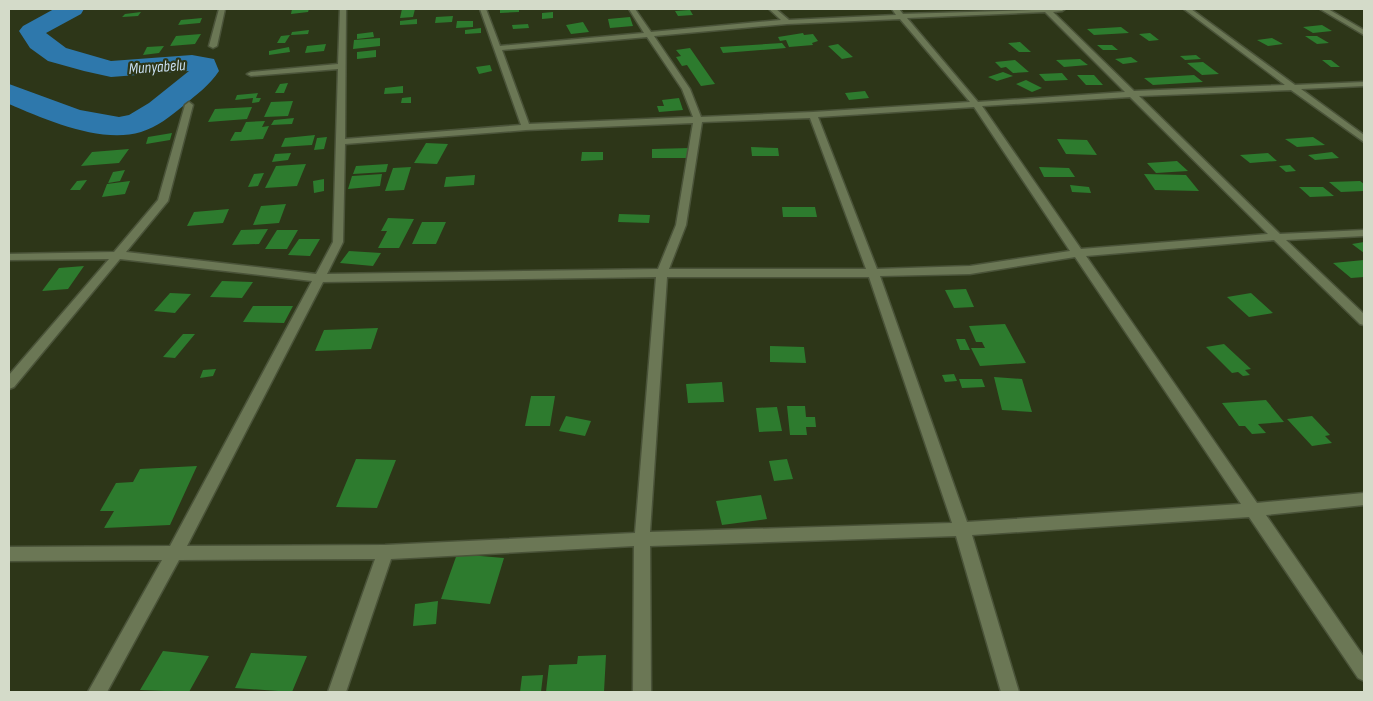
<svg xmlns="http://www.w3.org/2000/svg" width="1373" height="701" viewBox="0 0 1373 701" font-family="'Sofia Sans Condensed',sans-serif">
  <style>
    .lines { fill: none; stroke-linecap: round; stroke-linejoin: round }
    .river { fill: #2e78ac; fill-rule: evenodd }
    .building { fill: #2d7b2e }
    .street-casing { stroke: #4a5339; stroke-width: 3 }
    .street { fill: #6b7755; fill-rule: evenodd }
    .labels { text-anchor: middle; stroke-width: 4.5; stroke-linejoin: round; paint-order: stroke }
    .far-water-label { font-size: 16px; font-style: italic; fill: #c8ddef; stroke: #2d3618 }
  </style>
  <rect width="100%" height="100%" fill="#2d3618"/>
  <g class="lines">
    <path class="river" d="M54 9H84L81 14 46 33 66 48 111 61 192 55 214 59 219 71C210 85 196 95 183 106 171 116 157 127 141 132 101 144 46 120 9 104V84L80 110 119 117 129 115 149 103 189 71 111 77 84 71 48 61 30 48 19 31 23 26Z"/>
  </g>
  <path class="building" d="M292 9H309L308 12 291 14Z
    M402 9H415L413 17 400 18Z
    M519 9V12L500 13V10Z
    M690 10 693 15 678 16 675 11Z
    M141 12 138 16 122 17 125 14Z
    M553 12V18L542 19V13Z
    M453 16 452 22 435 23 436 17Z
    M630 17 633 26 610 28 608 19Z
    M202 18 200 23 178 25 181 20Z
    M417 19V24L400 25V21Z
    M457 21H473V27L456 28Z
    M583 22 589 32 571 34 566 25Z
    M528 24 529 28 513 29 512 25Z
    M1322 25 1332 31 1313 33 1303 27Z
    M1121 27 1129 33 1094 35 1087 29Z
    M481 28V33L465 34V30Z
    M309 30 308 34 291 35 292 32Z
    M373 32 374 37 357 39V34Z
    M803 33 804 35 813 34 818 41 812 43 813 45 789 47 786 40 780 41 778 37Z
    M1150 33 1159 40 1149 41 1139 34Z
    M201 34 195 44 170 46 176 36Z
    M290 35 285 43H277L281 36Z
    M1305 36H1317L1329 43 1317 44Z
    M380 38V46L353 49 354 40Z
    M1272 38 1283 44 1268 46 1257 40Z
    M1020 42 1031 52H1019L1008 43Z
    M782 43 786 48 723 53 720 47Z
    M326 44 324 51 305 53 307 46Z
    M838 44 853 57 842 59 828 46Z
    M1097 45H1112L1118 50H1103Z
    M164 46 159 53 143 55 147 47Z
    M289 47 290 52 269 55V51Z
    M690 48 715 84 701 86 687 65 682 66 676 57 681 56 676 50Z
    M376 50V57L357 59V52Z
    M1196 55 1201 59 1185 60 1180 56Z
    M1131 57 1138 62 1123 64 1115 59Z
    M1080 59 1088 65 1064 67 1056 60Z
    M1015 60 1029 72 1013 73 1006 67 1001 68 995 62Z
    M1322 60H1331L1340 67H1331Z
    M1203 62 1219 74 1202 75 1187 63Z
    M490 65 492 71 479 74 476 67Z
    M1003 72 1013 76 997 81 988 77Z
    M1062 73 1068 80 1045 81 1039 74Z
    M1077 75H1094L1103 85H1086Z
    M1194 75 1203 82 1153 85 1144 78Z
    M1026 80 1042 88 1032 92 1016 84Z
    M288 83 284 93H275L280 84Z
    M403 86V93L384 94 385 88Z
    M865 91 869 98 849 100 845 93Z
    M258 93 256 98H261L259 102 252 103 253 98 235 100 237 95Z
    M411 97V103H401L402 98Z
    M679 98 683 110 659 112 657 106H664L662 100Z
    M293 101 288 116 264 117 271 102Z
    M252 107 247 119 208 122 215 109Z
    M294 118 292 124 271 125 274 120Z
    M265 121 262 127 269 126 263 139 230 141 235 132H241L246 122Z
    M172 133 170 140 146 144 148 137Z
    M315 135 312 145 281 147 285 138Z
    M327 137 324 149 314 150 317 138Z
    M1313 137 1325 145 1297 147 1285 139Z
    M1057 139 1087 140 1097 155 1066 154Z
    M426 143 448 144 437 164 414 163Z
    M751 147 778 148 779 156H752Z
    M690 148V158H652V149Z
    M129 149 119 163 81 166 92 152Z
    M582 152H603V160L581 161Z
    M1332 152 1339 158 1315 160 1308 155Z
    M291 153 288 160 272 162 275 154Z
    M1268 153 1277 161 1250 163 1240 155Z
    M1177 161 1188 171 1156 173 1147 163Z
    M306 164 297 186 265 188 276 166Z
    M388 164 386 172 353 174 356 166Z
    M1290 165 1296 171 1286 172 1279 166Z
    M411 167 404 190 385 191 393 168Z
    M1039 167 1069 168 1075 177H1044Z
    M125 170 120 181 108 183 113 172Z
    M264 173 258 186 248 187 254 174Z
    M382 174 380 186 348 189 352 176Z
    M1144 174 1186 175 1199 191 1155 190Z
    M475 175 474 185 444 187 446 177Z
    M324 179V191L314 193 313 181Z
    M87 180 80 190H70L77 181Z
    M130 181 125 194 102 197 107 184Z
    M1360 181 1364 184V191L1341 192 1329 182Z
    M1070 185 1089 187 1091 193 1072 192Z
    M1299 187H1323L1334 196 1310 197Z
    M286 204 279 223 253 225 261 206Z
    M782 207H815L817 217H783Z
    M229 209 223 223 187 226 194 212Z
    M619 214 650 215 649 223 618 222Z
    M388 218 414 219 399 248H378L387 231H381Z
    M422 222H446L436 244H412Z
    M268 229 259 244 232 245 241 230Z
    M277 230H298L287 249H265Z
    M299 239H320L310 256 288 255Z
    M1364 242V253L1352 244Z
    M349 251 381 253 373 266 340 263Z
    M1364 260V277L1351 278 1333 263Z
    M84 266 68 289 42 291 59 268Z
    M222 281 253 282 242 298 210 297Z
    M966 289 974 307 954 308 945 290Z
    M170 293 191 294 175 313 154 311Z
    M1251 293 1273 313 1249 317 1227 297Z
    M253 306H293L284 323 243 322Z
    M1005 324 1026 363 980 366 971 348H985L982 342H976L969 326Z
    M378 328 371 349 315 351 324 330Z
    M183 334H195L175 358 163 357Z
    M956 339H965L970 350H960Z
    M1224 344 1251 369 1245 370 1250 375 1243 376 1238 372 1232 373 1206 347Z
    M770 346 804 347 806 363 770 362Z
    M216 369 213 376 200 378 203 370Z
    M954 374 957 381 945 382 942 375Z
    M994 377 1022 379 1032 412 1002 410Z
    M959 379H982L985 387 962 388Z
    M722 382 724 402 688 403 686 384Z
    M531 396H555L550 426H525Z
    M1266 400 1284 422 1258 424 1266 433 1252 434 1245 426H1239L1222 403Z
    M787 406H805L806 417H815L816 427H806L807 435H790Z
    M777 407 782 431 759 432 756 408Z
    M566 416 591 421 585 436 559 431Z
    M1312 416 1330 435 1325 436 1332 443 1312 446 1287 419Z
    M356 459 396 460 377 508 336 507Z
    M787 459 793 479 774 481 769 461Z
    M197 466 170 525 104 528 114 511H100L116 483 133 482 140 469Z
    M761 495 767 519 722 525 716 501Z
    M457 554 504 558 490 604 441 599Z
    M438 601 436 624 413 626 415 604Z
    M163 651 209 656 189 692 140 690Z
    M251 653 307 656 292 692 235 688Z
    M606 655 604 692H546L549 665 577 664 578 656Z
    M543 675 541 692H520L522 676Z"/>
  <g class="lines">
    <g class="street-casing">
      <path id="street" d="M219 9H225L217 46 213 48 209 46Z
        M340 9H346L345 139 521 125 480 9H486L500 46 644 33 629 9H635L651 32 781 20 769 9H776L789 20 896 15 892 9H899L903 14 1065 9 1062 11 1053 12 1134 91 1285 85 1184 9H1191L1295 85 1364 82V86L1301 89 1364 135V142L1291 90 1139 96 1280 234 1364 230V236L1286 240 1364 314V325L1360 324 1274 240 1086 256 1257 503 1364 493V505L1266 515 1364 657V681L1358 678 1249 517 972 535 1019 692H1001L956 536 650 546 651 692H633L634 546 391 559 346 692H328L375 559 179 560 107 692H88L162 560 9 561V547L170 546 312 281 120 259 14 387 9 389V375L109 259 9 260V254L114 252 158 200 185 105 189 102 193 105 168 201 126 252 316 274 333 242 338 69 251 76 247 74 251 72 338 64ZM1045 12 1125 92 978 102 907 18ZM900 19 970 102 813 112 701 117 690 89 654 36 787 24ZM647 37 682 89 693 117 529 124 502 50ZM1130 97 1268 234 1081 249 982 106ZM974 107 1070 251 970 266 877 269 818 117ZM810 118 866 269H669L686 225 702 122ZM693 123 676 225 658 269 327 274 343 242 345 144 526 130ZM1075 257 1241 504 967 522 880 276 970 274ZM656 277 635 533 385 545 187 546 323 282ZM667 277H869L952 523 650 532Z
        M1320 9H1328L1364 30V35Z"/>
    </g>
    <use href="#street" class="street"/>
  </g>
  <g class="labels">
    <g class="far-water-label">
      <text transform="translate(157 66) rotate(-4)" y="6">Munyabelu</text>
    </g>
  </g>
  <rect width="1373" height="701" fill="none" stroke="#d4dbc9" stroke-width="20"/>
</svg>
